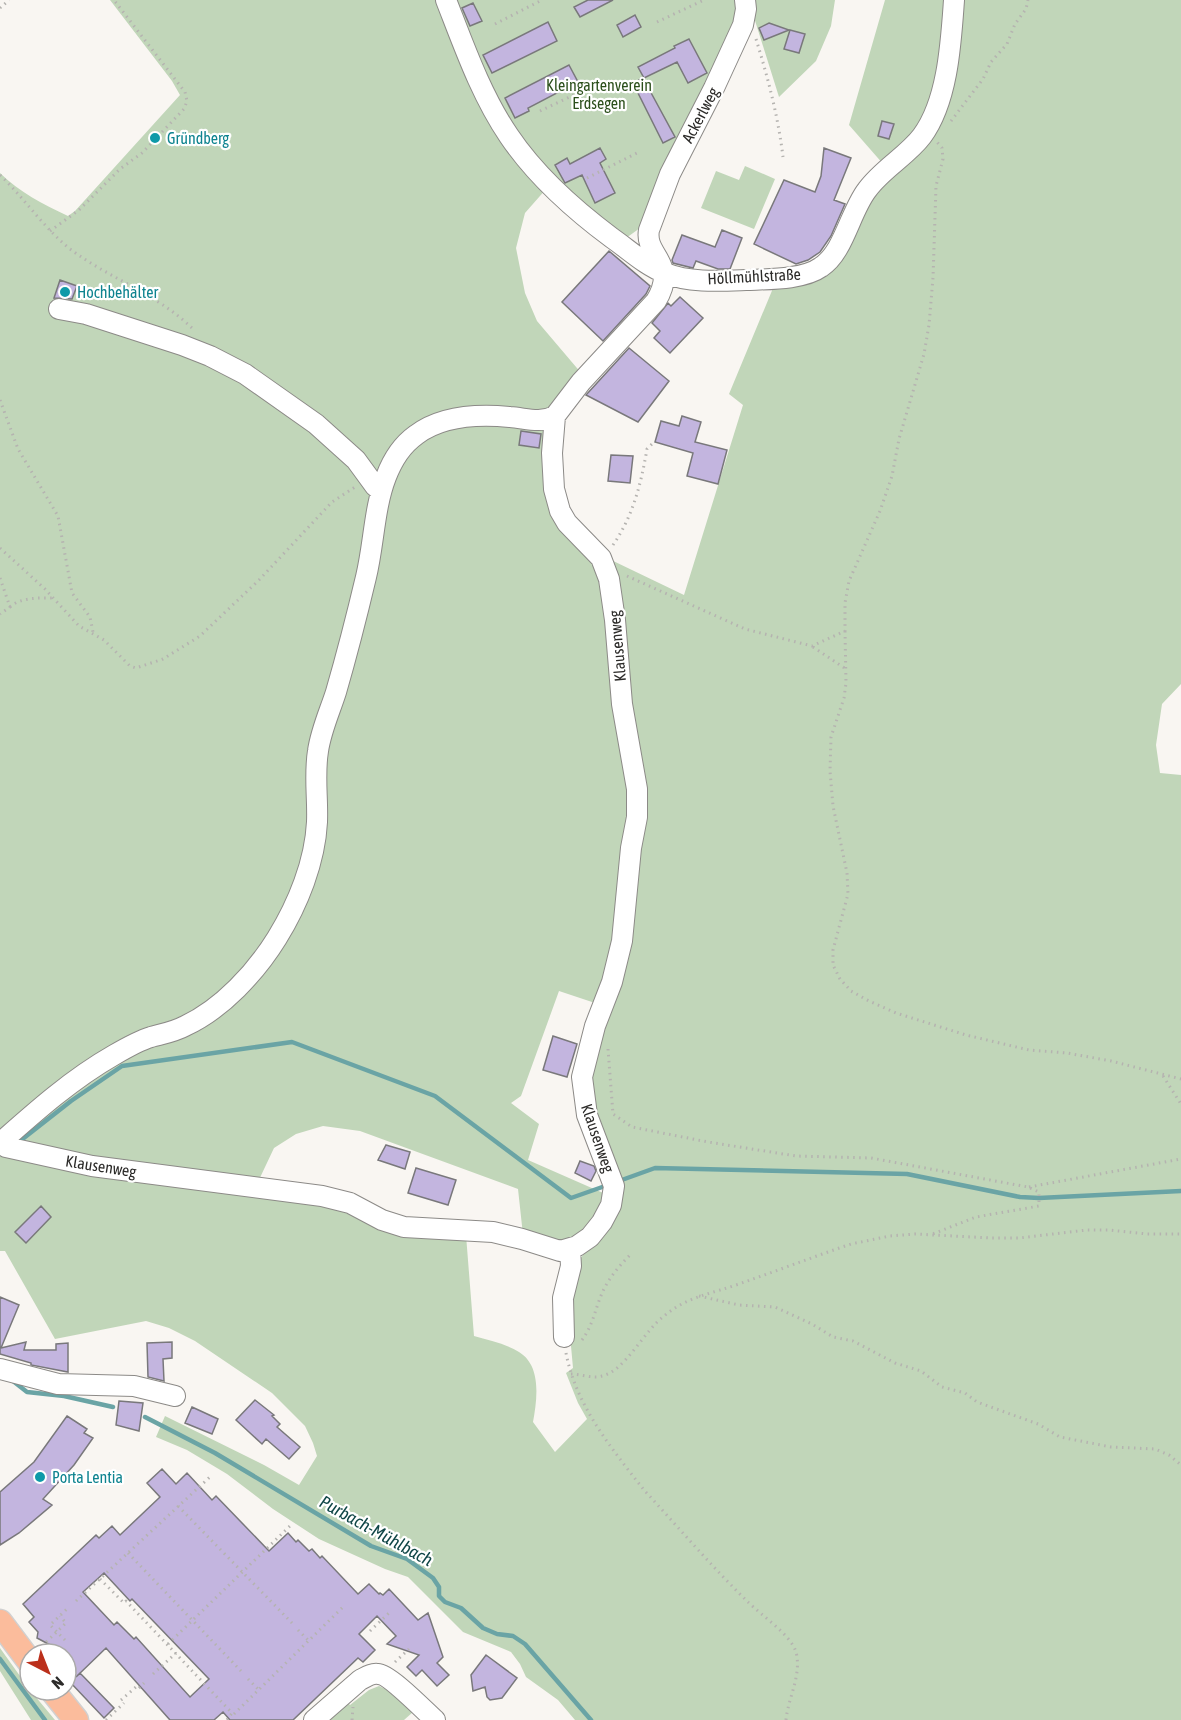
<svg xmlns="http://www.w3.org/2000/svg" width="1181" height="1720" viewBox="0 0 1181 1720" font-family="'Asap Condensed',sans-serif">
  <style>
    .green { fill: #c1d6b9 }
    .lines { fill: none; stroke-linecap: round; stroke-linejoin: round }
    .stream { stroke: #6aa4a5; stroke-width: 4.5 }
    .building { fill: #c3b5df; stroke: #79787b; stroke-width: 1.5; fill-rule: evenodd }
    .minor-casing { stroke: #8c8a87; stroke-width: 22 }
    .major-casing { stroke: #d1d0d0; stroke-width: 27 }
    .path { stroke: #b5b3b0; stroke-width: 3; stroke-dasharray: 1.5 4.5; stroke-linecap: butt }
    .minor { stroke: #fff; stroke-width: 20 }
    .major { stroke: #fbbc9c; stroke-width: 24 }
    .culture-dot { fill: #0f9aa8; stroke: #fff; stroke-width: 2 }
    .labels { text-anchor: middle; stroke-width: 4.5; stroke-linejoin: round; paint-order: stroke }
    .park-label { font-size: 16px; fill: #2b4f1b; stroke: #fff }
    .street-label { font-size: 16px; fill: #2c2b29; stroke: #fff }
    .culture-label { font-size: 16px; fill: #0d838f; stroke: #fff; text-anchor: start }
    .water-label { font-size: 18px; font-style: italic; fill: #104647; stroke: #fff }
  </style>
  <rect width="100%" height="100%" fill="#f9f6f2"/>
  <path class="green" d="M110 0H443L547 188 525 213 516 248 525 293 537 321 582 374 554 412 468 413 393 454 314 812 290 904 227 992 0 1136V173C19 192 43 204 68 216L75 211 180 95 172 81Z
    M449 0H835L831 26 816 61 779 97 752 11 640 228 622 241 600 224 511 134Z
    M885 0H1181V684L1162 704 1156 745 1160 773 1181 775V1720H575L558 1700 526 1677 520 1664 511 1652 463 1632 408 1577 385 1569 319 1539 273 1509 227 1474 187 1450 156 1437 165 1416 264 1465 299 1485 317 1456 313 1443 305 1426 272 1393 195 1341 169 1328 146 1321 55 1339 5 1251H0V1150L300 1197 466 1235 474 1336C489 1340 506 1344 519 1352 542 1366 537 1400 533 1422L555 1452 587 1419 578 1403 566 1373 573 1368 569 1324 576 1265 615 1209 586 1086 634 860 607 558 684 595 743 405 729 394 776 281 815 275 861 204 930 112 884 165 849 125Z
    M745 166 775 179 754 229 701 208 716 171 739 180Z
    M457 423 546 427 549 490 600 562 634 793 620 937 598 1004 559 991 521 1096 511 1103 539 1124 528 1160 610 1196 579 1237 554 1244 523 1235 518 1189 360 1131 323 1126 296 1134 274 1148 257 1184 13 1145 92 1073 178 1034 289 925 322 755 385 491 411 444Z
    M0 1648 30 1690 55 1720H31L0 1671Z
    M379 1686 387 1690 413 1712 404 1720H327L348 1703 350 1705 369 1690Z"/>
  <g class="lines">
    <path class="stream" d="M20 1141 71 1101 122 1066 292 1042 435 1096 571 1198 608 1185
      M619 1181 655 1168 907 1174 1020 1197 1039 1198 1181 1191
      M13 1381 27 1392 64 1396 113 1407
      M145 1417 215 1453 371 1546 407 1559 433 1578 439 1587V1596L445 1602 461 1608 483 1628 497 1634 513 1636 525 1644 591 1720
      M0 1659 45 1720"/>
  </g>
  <path class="building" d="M588 0H613L580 17 574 7Z
    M473 3 482 21 470 26 462 8Z
    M635 15 641 27 623 37 617 25Z
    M548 22 557 41 492 73 483 55Z
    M769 23 789 30 764 40 759 28Z
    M790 30 805 34 799 53 784 49Z
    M689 39 707 73 688 83 677 62 644 78 638 67 675 48 674 46Z
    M569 65 578 82 528 108 529 111 515 118 505 98Z
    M643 78 675 137 663 143 633 83Z
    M882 121 894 124 889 139 878 136Z
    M600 148 606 159 600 163 615 193 595 203 582 175 565 183 555 165 567 158 570 164Z
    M824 148 851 158 834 200 845 204 831 236 820 252 808 260 796 264 754 244 784 180 815 192 821 176Z
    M722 230 742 238 730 269H718L696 261 693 268 673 263 672 260 682 235 715 247Z
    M609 251 650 286 646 294 603 341 562 302Z
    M60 280 77 286 72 299 54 298Z
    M680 297 703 318 670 353 654 338 660 331 652 323 668 303 671 306Z
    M629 348 669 381 638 422 586 395Z
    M682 416 701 422 695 442 727 450 718 484 687 476 693 453 655 442 661 421 679 426Z
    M521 431 541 434 539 448 519 445Z
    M611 455 633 456 630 483 608 481Z
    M553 1036 577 1044 567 1077 543 1070Z
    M386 1145 410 1152 405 1169 378 1160Z
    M580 1161 594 1166 596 1171 591 1181 575 1173Z
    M416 1168 456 1180 448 1205 408 1193Z
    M41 1206 51 1217 26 1243 15 1232Z
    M0 1297 19 1305 1 1348 26 1342 24 1350H56V1344L68 1343V1372L31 1365V1363L0 1354Z
    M172 1342V1358L163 1359 164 1381 148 1377 147 1343Z
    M255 1400 274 1415 272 1416 280 1424 277 1427 300 1447 289 1459 266 1439 262 1444 236 1420Z
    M119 1401 143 1403 139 1431 116 1425Z
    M192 1407 218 1419 212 1434 185 1423Z
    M67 1416 87 1429 84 1433 93 1438 74 1465 43 1499 52 1505 19 1533 0 1545V1492L34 1462Z
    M162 1469 176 1484 187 1473 212 1500 216 1496 269 1551 288 1533 296 1542 298 1540 309 1551 312 1549 320 1558 322 1556 358 1594 369 1584 379 1594 380 1593 383 1595 389 1589 418 1620 428 1613 443 1657 437 1663 449 1675 437 1686 422 1670 416 1676 407 1667 419 1655 387 1644 396 1636 377 1616 359 1634 375 1650 363 1662 358 1658 293 1720H230L223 1712 214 1720H170L106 1648 76 1677 80 1673 114 1708 104 1718 70 1682 74 1678 66 1669V1654H49L56 1648 37 1638 38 1632 29 1622 34 1617 23 1604 96 1535 99 1538 112 1526 120 1535 160 1497 147 1483ZM104 1573 130 1601 132 1599 209 1679 190 1697 136 1637 134 1639 117 1622 114 1625 83 1592Z
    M486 1655 517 1678 502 1698 490 1700 487 1697 485 1687 473 1691 471 1675Z"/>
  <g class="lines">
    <g class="minor-casing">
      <path id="minor" d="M446 0C464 46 481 95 509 136 536 176 573 209 612 238 628 249 646 266 665 273 689 283 720 281 746 280 767 279 803 280 821 267 844 252 850 212 867 190 882 169 907 156 922 136 948 101 951 42 954 0
        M59 309 86 314 182 345 210 356 245 374 316 424 356 460 375 486 381 491
        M0 1143 6 1147 92 1166 322 1196 350 1203 382 1220 404 1227 493 1232 522 1239 560 1251 577 1246 590 1237 602 1222 611 1205 614 1186 587 1115 582 1077 595 1026 612 982 622 941 631 848 637 817V789L622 704 615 620 609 579 601 558 567 523 560 511 554 489 552 453 555 416 581 382 656 301C679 263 644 256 649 230L670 174 714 88 743 25 746 9 745 0
        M0 1143C36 1111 72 1079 114 1055 126 1048 138 1041 151 1037 162 1034 174 1032 185 1026 222 1009 256 972 277 938 298 904 315 862 317 822 318 798 314 775 318 751 321 730 330 711 336 692 347 654 357 615 366 577 374 544 374 508 386 477 392 461 402 445 416 435 441 416 479 414 510 417 526 418 539 424 555 416
        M564 1337 563 1298 571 1266 570 1249
        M0 1369 58 1384 134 1386 175 1396
        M314 1720 360 1680C366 1677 372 1673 378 1674 389 1674 425 1711 435 1720"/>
    </g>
    <g class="major-casing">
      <path id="major" d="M0 1622 30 1662
        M52 1690 76 1720"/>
    </g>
    <path class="path" d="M0 8 9 0
      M657 22 704 0
      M495 24 542 0
      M756 39C768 78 778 116 783 157
      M540 111 597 84
      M951 121 983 79 991 62 1007 44 1015 24 1026 9 1028 0
      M0 175C25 199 43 227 70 249 110 279 158 294 194 330
      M587 178 639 152
      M50 231 79 210 120 169 142 153 184 109 187 101 185 92 114 0
      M0 400 18 449 58 516 72 593 90 617 93 632
      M613 545C633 516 641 484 647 449L652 444
      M0 548 45 589 79 626 104 640 130 666 136 668 163 659 200 636 259 580 332 502 355 487
      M627 576 745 629 812 646 845 631V603L849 581 880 511 892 476 899 439 924 354 929 325 933 278 936 186 943 159 942 148 937 142
      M0 578 10 607 0 614
      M10 607C21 597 39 598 53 598
      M845 631 846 683 844 698 831 737 830 771 833 806 847 873 848 894 833 950V965L840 979 851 991 869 1001 896 1013 966 1035 1029 1050 1067 1053 1111 1061 1181 1079
      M813 647 846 669
      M608 1049 613 1114 632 1127 708 1142 796 1156 871 1158 1028 1187 1039 1192V1206L976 1217 930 1235
      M1163 1076 1181 1104
      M1029 1187 1181 1159
      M699 1296 739 1305 775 1307 812 1324 833 1337 853 1341 895 1363 921 1371 942 1387 965 1393 977 1402 1038 1424 1060 1437 1111 1447 1155 1449 1169 1455 1181 1465
      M582 1340C595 1322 595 1306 605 1287 612 1274 622 1263 632 1253
      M566 1353C576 1406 612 1449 644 1490 679 1528 712 1567 748 1602 761 1615 791 1635 796 1652 802 1675 788 1698 786 1720
      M571 1374C581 1374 593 1379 602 1376 625 1371 644 1331 664 1316 688 1296 711 1294 739 1284 776 1271 813 1257 851 1244L890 1236 915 1234 991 1238H1019L1087 1230H1109L1147 1234H1181
      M178 1506 292 1623
      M128 1553 241 1671
      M100 1579 124 1603 126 1601 232 1713 227 1720
      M76 1601 211 1476
      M298 1630 309 1641
      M370 1631 389 1613
      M65 1640 50 1625 68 1608
      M168 1644 292 1524
      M42 1646 66 1623 60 1616
      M395 1662 409 1649
      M153 1674 176 1653
      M248 1679 259 1690
      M121 1700 136 1687 138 1689 144 1683
      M234 1714 345 1605
      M106 1720 124 1703
      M352 1720 353 1707"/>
    <use href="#minor" class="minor"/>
    <use href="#major" class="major"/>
  </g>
  <g class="culture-dot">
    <circle cx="155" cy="138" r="6"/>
    <circle cx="65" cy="292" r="6"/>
    <circle cx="40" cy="1477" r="6"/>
  </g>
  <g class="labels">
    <g class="park-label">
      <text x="599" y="91">Kleingartenverein<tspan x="599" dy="18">Erdsegen</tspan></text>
    </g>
    <g class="street-label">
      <text transform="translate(700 115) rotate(-62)" y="6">Ackerlweg</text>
      <text transform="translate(754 276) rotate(-3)" y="6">Höllmühlstraße</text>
      <text transform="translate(617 646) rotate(-95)" y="6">Klausenweg</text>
      <text transform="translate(598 1138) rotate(71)" y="6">Klausenweg</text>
      <text transform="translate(101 1166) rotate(9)" y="6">Klausenweg</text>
    </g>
    <g class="culture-label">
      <text x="167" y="144">Gründberg</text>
      <text x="77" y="298">Hochbehälter</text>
      <text x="52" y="1483">Porta Lentia</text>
    </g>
    <g class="water-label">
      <text transform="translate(376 1531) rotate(29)" y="6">Purbach-Mühlbach</text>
    </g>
  </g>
  <g transform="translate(48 1672) rotate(138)"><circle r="28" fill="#ffffff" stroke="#abaaa9" stroke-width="1.5"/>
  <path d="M0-4.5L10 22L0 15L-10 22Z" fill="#bb2f1b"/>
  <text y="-9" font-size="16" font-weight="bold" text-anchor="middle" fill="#2c2b29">N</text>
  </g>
</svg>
